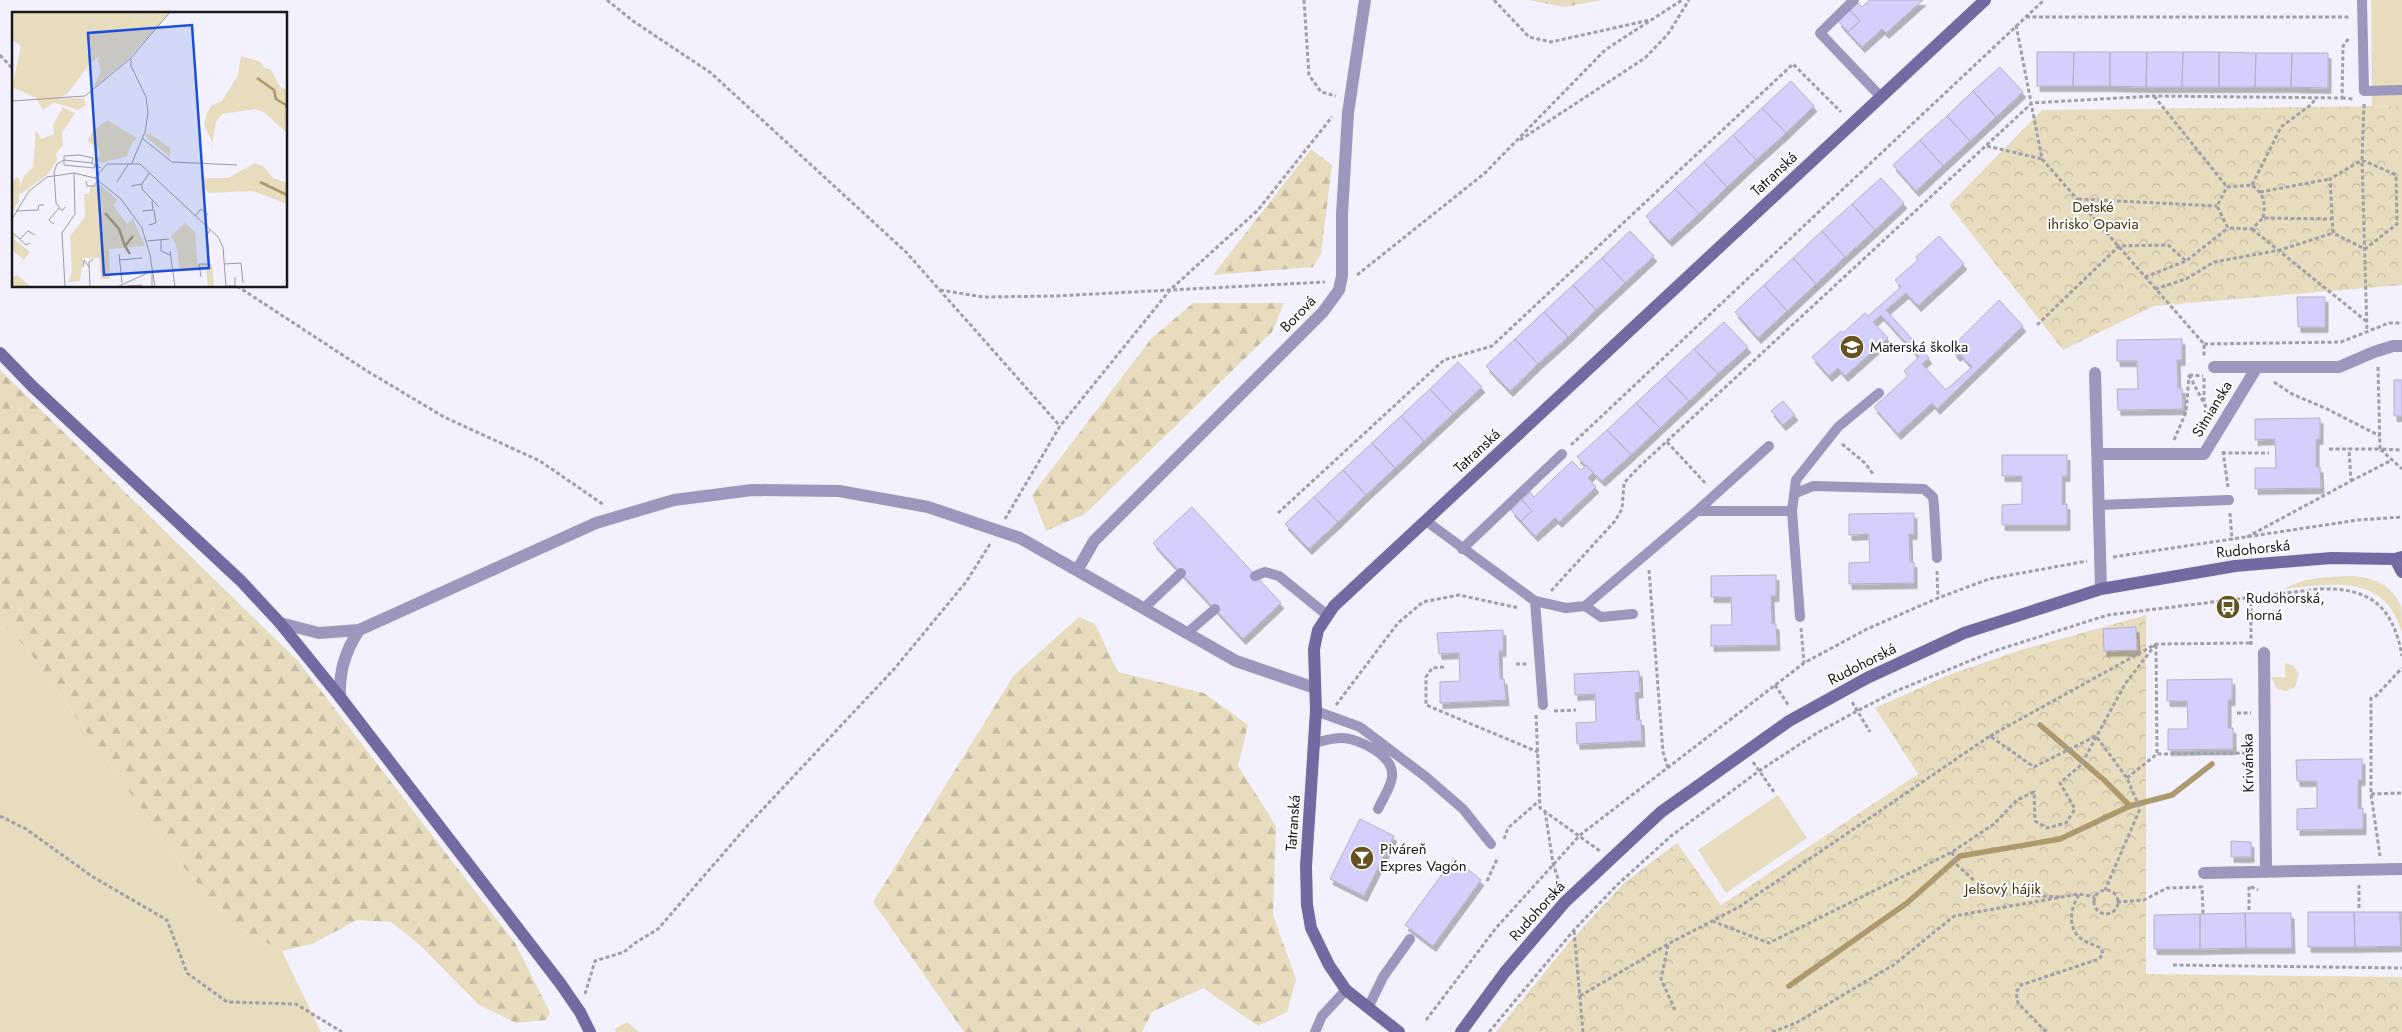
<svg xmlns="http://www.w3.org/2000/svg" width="2402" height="1032" viewBox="0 0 2402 1032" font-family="Jost,sans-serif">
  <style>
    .green { fill: #e8dcbe }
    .forest { fill: url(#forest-firs) }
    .park { fill: url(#park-crowns) }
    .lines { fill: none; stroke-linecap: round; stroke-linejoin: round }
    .stream { stroke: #ac9a6d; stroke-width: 5.5 }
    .building { fill: #d5cffe; stroke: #b4b2c0; filter: url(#shadow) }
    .path { stroke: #a1a0a9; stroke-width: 3; stroke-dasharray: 4 2.5; stroke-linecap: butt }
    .lane { stroke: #9c97bd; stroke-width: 10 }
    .street { stroke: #9c97bd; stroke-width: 12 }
    .secondary { stroke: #736aa2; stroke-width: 12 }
    .labels { text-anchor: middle; stroke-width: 4; stroke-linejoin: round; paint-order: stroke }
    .street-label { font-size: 15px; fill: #19181d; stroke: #fff }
    .park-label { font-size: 15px; fill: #433510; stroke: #fff }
    .poi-label { font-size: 15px; fill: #19181d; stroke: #fff; text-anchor: start }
    .inset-river { fill: none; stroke: #ac9a6d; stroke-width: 2.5 }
    .inset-road { fill: none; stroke: #9b9aa3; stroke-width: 1 }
    .view { fill: #1d4ed8; fill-opacity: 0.15; stroke: #1d4ed8; stroke-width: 2.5 }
    .inset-edge { fill: none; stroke: #19181d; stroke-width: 2.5 }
  </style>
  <defs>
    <pattern id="forest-firs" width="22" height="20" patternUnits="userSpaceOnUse" patternTransform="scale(1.25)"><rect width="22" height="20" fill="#e8dcbe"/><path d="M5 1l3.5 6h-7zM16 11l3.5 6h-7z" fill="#c6bca3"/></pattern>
    <pattern id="park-crowns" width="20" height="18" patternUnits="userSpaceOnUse" patternTransform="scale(1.25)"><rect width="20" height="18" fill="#e8dcbe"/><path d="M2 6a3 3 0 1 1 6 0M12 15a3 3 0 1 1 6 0" fill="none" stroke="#c6bca3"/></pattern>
    <filter id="shadow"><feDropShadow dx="3" dy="5.5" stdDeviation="0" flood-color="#0004"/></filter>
  </defs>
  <rect width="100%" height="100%" fill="#f2f1fd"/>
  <path class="green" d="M2371 0H2402V106H2372Z
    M2351 576C2372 577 2392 584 2401 606 2402 613 2402 625 2402 633 2385 573 2332 584 2284 589 2304 577 2327 577 2351 576Z
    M0 621 28 650 182 865 231 923 282 951 321 1032H0Z
    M2285 663 2294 666 2299 674 2295 687 2286 691 2277 689 2271 677H2285Z
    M1778 795 1807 838 1726 893 1698 850Z
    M627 1022 639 1032H616L615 1029Z"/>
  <path class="forest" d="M1529 0H1602L1564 7Z
    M1311 149 1332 165 1321 254 1313 267 1213 275Z
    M1193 303H1284L1272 332 1085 514 1046 531 1032 495 1151 339Z
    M0 370 298 661 515 943 550 1013 546 1020 516 1023 478 1004 420 945 391 922 357 920 312 944 282 951 231 923 182 865 28 650 0 621Z
    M1079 617 1095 624 1118 672 1204 693 1248 725 1238 766 1276 826 1273 915 1296 979 1287 1012 1258 1026 1203 988 1152 1012 1142 1032H964L873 902 1014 675Z"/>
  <path class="park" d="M2402 106V285L2154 306 2063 350 1949 205 2042 110Z
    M2146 615V974L2402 977V1032H1496L1566 946 1624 883 1677 843 1721 905 1918 774 1875 708 1951 674 2021 650Z"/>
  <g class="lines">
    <path class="stream" d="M2040 725 2104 780 2130 806 2172 795 2212 764
      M1789 986 1907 903 1960 856 2060 839 2130 806"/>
  </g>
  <path class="building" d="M1870 0H1923L1886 33 1882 29 1862 47 1848 32 1860 21 1850 10 1858 3 1862 7Z
    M1850 10 1860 21 1848 32 1838 21Z
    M2037 52H2074L2073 86H2037Z
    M2074 52H2110V86H2073Z
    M2110 52H2147L2146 87 2110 86Z
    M2147 52H2183L2182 87H2146Z
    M2183 52H2219V87H2182Z
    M2219 52 2256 53 2255 87H2219Z
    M2256 53H2292L2291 87H2255Z
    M2292 53H2328V88L2291 87Z
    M2000 67 2023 92 1996 117 1973 91Z
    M1791 81 1814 106 1786 133 1762 108Z
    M1973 91 1996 117 1970 141 1947 116Z
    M1762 108 1786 133 1756 160 1733 135Z
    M1947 116 1970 141 1943 166 1920 140Z
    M1733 135 1756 160 1727 187 1704 162Z
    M1920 140 1943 166 1916 191 1893 165Z
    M1704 162 1727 187 1699 214 1675 189Z
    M1881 178 1904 203 1875 230 1852 204Z
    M1675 189 1699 214 1669 241 1646 216Z
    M1852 204 1875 230 1845 257 1822 231Z
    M1630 231 1654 256 1625 283 1602 258Z
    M1822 231 1845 257 1816 284 1793 258Z
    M1939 236 1964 264 1918 306 1906 293 1886 310 1929 358 1922 364 1946 390 1972 367 1960 354 1957 356 1953 351 1960 345 1957 342 1999 300 2023 326 1937 409 1932 403 1898 434 1874 407 1908 376 1904 371 1919 357 1881 315 1873 322 1888 338 1845 376 1838 368 1829 376 1812 357 1841 331 1843 333 1865 313 1868 316 1901 287 1895 280 1918 260 1916 257Z
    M1602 258 1625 283 1596 310 1573 285Z
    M1793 258 1816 284 1787 311 1764 285Z
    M1573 285 1596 310 1568 337 1544 312Z
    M1764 285 1787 311 1758 338 1735 312Z
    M2297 297H2325V327H2298Z
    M1544 312 1568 337 1538 364 1515 339Z
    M1724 322 1748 347 1718 374 1694 349Z
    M1515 339 1538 364 1510 391 1486 366Z
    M2182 339V360H2177L2178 388H2182L2183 409 2118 410 2117 389H2138L2137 361H2117V340Z
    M1694 349 1718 374 1689 401 1665 376Z
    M1458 362 1482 387 1453 414 1430 389Z
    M1665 376 1689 401 1660 428 1636 403Z
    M2394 380H2402V416H2394Z
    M1430 389 1453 414 1424 441 1401 416Z
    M1783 401 1795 415 1783 425 1771 411Z
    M1636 403 1660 428 1631 455 1607 430Z
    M1401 416 1424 441 1395 468 1372 443Z
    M2320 418V439H2316V467H2320L2321 488 2255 489V468H2276L2275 439 2255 440V419Z
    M1607 430 1631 455 1602 481 1577 457Z
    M1372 443 1395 468 1366 495 1343 470Z
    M2002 455H2067V476H2062V504H2067V525H2002V505L2022 504V476H2002Z
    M1572 461 1581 470 1586 465 1593 473 1588 478 1596 487 1559 522 1555 518 1535 536 1521 521 1532 511 1522 500 1530 492 1534 497Z
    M1343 470 1366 495 1338 522 1314 497Z
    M1314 497 1338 522 1309 549 1285 524Z
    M1522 500 1532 511 1521 521 1511 510Z
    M1192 507 1281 603 1243 639 1153 543Z
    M1914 513V534H1909L1910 562H1914V583L1849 584V563L1870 562 1869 534 1849 535V514Z
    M1776 575V596H1771L1772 624H1776L1777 645 1711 646V625H1732L1731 597H1711V576Z
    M2136 627 2137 650 2104 651 2103 629Z
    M1503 630V651H1499L1500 679H1504L1506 700 1440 703V682L1460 681 1459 653 1439 654 1437 633Z
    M1639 671 1640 692 1635 693 1637 720H1641L1642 741 1577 744 1576 723 1596 722 1595 694 1575 695 1574 674Z
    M2232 679V700H2228V728H2233V749L2168 750V729H2188L2187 701H2167V680Z
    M2362 759V780H2358V809L2363 808V829L2297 830V809L2317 808V781H2297L2296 760Z
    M1360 819 1394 836 1364 896 1330 879Z
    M2231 841 2251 842V857H2231Z
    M1454 858 1481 880 1433 946 1405 925Z
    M2308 912H2354L2355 947H2308Z
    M2354 912H2400L2401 946 2355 947Z
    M2400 912H2402V946H2401Z
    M2245 913H2291L2292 948H2246Z
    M2245 913 2246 948 2200 949V914Z
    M2200 914V949H2154V915Z"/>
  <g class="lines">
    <path class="path" d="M607 0 633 21 711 73 906 252 1060 426
      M1304 0 1309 75 1321 92 1336 96
      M1494 0 1529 37 1551 42 1650 20
      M2026 17H2349
      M2016 25 2042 159 2204 344V356
      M0 55 14 70
      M2154 96 2227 187
      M2342 98 2353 99
      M2364 104 2362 160 2367 332
      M1520 140 1645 58 1668 34 1689 0
      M1987 146 2042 159
      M2362 160 2396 175 2397 224 2365 249 2333 233 2330 179Z
      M2252 185 2281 127 2312 104 2316 97
      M2260 192 2330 179
      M2078 199 2217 206
      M2263 218C2266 203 2264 194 2252 185L2227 187 2217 206 2228 228 2252 229 2263 218 2331 219
      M2252 229 2366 321
      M1357 275 1485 173 1605 50 1682 0
      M2145 277 2186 261 2228 228
      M237 286 367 371 444 417 540 461 604 505
      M2155 289 2186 279 2214 262 2280 250 2333 233
      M940 290 983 297 1055 296 1325 282
      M2037 325 2119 246 2168 245 2186 261
      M2204 344 2341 342 2389 323H2402
      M2378 367 2380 449 2402 450
      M2189 375 2204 403
      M2189 375 2203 376
      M2204 378V403L2210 415
      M2274 382 2292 394 2327 409 2380 436
      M2174 440 2186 412 2189 375
      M1667 442 1707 485
      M1842 444 1865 463 1873 474
      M1571 445 2044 0
      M2329 449H2349
      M2223 451 2228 487
      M2222 453H2269
      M2351 481 2392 460
      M1278 513 1444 360 1492 346 1793 64 1841 112
      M2230 513 2232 540
      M1005 519 1060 426 1170 290 1258 210 1332 117
      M2247 537 2351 481 2349 449H2380L2402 469
      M2113 557 2358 520 2402 517
      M1649 570 1663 752 1668 768
      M1937 571 1938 598
      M1551 591 1615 521 1622 509 1624 483 1638 468 2032 103 2154 96 2342 98 2343 46 2349 38
      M1801 628 1804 663
      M2156 645 2157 754
      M2251 645V598
      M1516 664H1527
      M1444 667 1432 668 1426 677V705L1538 752
      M1775 685 1789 706
      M2371 697V794L2380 856
      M2375 697 2402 668
      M1852 702 1870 732
      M1336 705 1398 623 1423 602 1459 595 1519 608
      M1554 711 1576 710
      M2237 713H2251
      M1536 715 1540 808 1600 851
      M1990 736 2156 644 2251 643
      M1753 762 1774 792
      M2127 778 2157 754 2251 753
      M2371 794 2402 793
      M1545 811 1553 863 1559 882
      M0 816 26 829 93 877 167 920 187 973 227 1002 296 1004 342 1032
      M1504 839 1508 828 1540 800
      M1952 852 1956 864 1988 893 2060 897
      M1487 881 1498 857
      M2094 902a12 12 0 1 1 24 0a12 12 0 1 1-24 0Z
      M2117 902 2144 900 2167 888 2202 887 2203 914
      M2359 908V885
      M2249 910V886L2258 890
      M1712 921 1769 943 1952 852 1994 824 2017 800 2034 792 2035 821 2047 828 2066 823 2075 809 2060 783 2081 765 2125 684 2156 644
      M1574 931 1583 1032
      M1668 945 1661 979 1675 1010
      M2173 965 2402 968
      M585 994 595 961 624 952 635 943 658 929 748 825 895 668 966 582 990 544
      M1580 996 1668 944 1739 907 1990 736 2034 767 2096 736 2127 778 2140 809 2105 890
      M1426 1020 1496 928 1580 835 1804 663 1867 629 1938 598 1989 579 2087 561
      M1489 1032 1574 930 1617 885 1671 836 1759 771 1817 733 1857 711 1896 691 1994 651 2108 615 2318 589C2369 587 2393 605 2402 656
      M1772 1032 1796 1023 1895 964 1954 916 2079 894 2095 897
      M2046 1032 2018 1003 2016 992 2021 985 2099 959 2103 954 2101 948C2095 945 2084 942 2079 937 2067 925 2071 907 2079 895"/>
    <path class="lane" d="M1854 0 1820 33 1881 97
      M2362 0 2364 91 2402 90
      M1794 494 1813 486 1924 489 1933 497 1934 506 1937 558
      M2099 505 2229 500
      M1697 511H1792L1800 617
      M1792 511 1796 480 1838 427 1879 393
      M1426 521 1535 601 1543 705
      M1462 549 1562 454
      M1255 576 1265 572 1279 576 1327 615
      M1535 601 1566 608 1585 606 1697 511 1769 446
      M1585 606 1601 617 1633 614
      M1144 608 1181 573
      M1187 633 1215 609
      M1316 711 1360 727 1426 777 1463 809 1491 844
      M1314 743C1323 741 1332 738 1341 738 1359 738 1395 756 1392 777 1391 787 1382 800 1378 809
      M1368 1008 1383 977 1410 939
      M1315 1032 1322 1016 1346 990"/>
    <path class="street" d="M2214 367H2339L2374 352 2393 346H2402
      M2095 373 2101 589
      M2098 454H2204L2257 367
      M1078 569 1094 541 1323 312 1339 290 1342 276V214L1348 113 1365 0
      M280 623 319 633 359 630 596 523 674 500 752 490 839 491 928 507 1020 538 1236 661 1315 688
      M2264 653 2266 872
      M340 697C339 671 345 652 359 630
      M2204 873 2402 869"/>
    <path class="secondary" d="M0 353 32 386 241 581 280 623 340 697 560 983 580 1012 590 1032
      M2395 559 2402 572
      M1399 1032 1346 990 1329 965 1311 928 1307 905 1306 866 1316 711 1314 649 1318 630 1334 606 1985 0
      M1461 1032 1505 972 1565 902 1661 812 1789 721 1867 678 1964 633 2101 589 2235 566 2331 558 2395 559 2402 557"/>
  </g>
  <defs>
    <g id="school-disc" transform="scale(1.25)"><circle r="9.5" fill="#665321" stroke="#fff"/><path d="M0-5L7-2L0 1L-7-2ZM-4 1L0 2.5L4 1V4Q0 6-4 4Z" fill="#fff"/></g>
    <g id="bus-disc" transform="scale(1.25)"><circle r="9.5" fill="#665321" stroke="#fff"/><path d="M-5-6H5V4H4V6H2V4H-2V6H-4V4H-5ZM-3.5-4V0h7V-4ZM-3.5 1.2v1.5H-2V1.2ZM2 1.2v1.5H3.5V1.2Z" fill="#fff"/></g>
    <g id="bar-disc" transform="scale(1.25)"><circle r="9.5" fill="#665321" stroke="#fff"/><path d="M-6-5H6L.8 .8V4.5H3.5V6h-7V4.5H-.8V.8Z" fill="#fff"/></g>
  </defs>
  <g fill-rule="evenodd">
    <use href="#school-disc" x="1852" y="347"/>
    <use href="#bus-disc" x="2228" y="607"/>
    <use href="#bar-disc" x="1362" y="858"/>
  </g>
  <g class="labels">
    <g class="street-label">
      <text transform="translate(1774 174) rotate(-43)" y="5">Tatranská</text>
      <text transform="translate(1298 314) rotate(-46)" y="5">Borová</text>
      <text transform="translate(2212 409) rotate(-59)" y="5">Sitnianska</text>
      <text transform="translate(1477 451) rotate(-43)" y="5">Tatranská</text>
      <text transform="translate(2253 549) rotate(-6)" y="5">Rudohorská</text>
      <text transform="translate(1862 664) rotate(-27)" y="5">Rudohorská</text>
      <text transform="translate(2248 763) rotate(-91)" y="5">Krivánska</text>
      <text transform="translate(1293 823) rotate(-86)" y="5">Tatranská</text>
      <text transform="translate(1537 911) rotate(-48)" y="5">Rudohorská</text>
    </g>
    <g class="park-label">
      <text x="2093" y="212">Detské<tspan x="2093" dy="17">ihrisko Opavia</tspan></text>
      <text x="2003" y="894">Jelšový hájik</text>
    </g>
    <g class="poi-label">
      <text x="1870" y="352">Materská školka</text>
      <text x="2246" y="603">Rudohorská,<tspan x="2246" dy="17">horná</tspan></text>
      <text x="1380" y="854">Piváreň<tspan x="1380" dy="17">Expres Vagón</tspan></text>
    </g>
  </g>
  <g transform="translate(12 12)">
    <rect width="275" height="275" fill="#f2f1fd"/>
    <path d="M4 0H127L117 18 77 53 56 81 31 98 24 86 0 75 9 34 0 28V3ZM0 221 4 224 2 227 18 240 12 248 0 238ZM200 252 202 275H196L194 257H186V253ZM5 263 17 273 18 275H0V266Z" fill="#e8dcbe"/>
    <path d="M127 0H159L115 48 81 76 89 59 86 48 88 43 117 18ZM229 44 249 50 251 55 259 58 268 75 275 78V121L253 101 243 97 210 102 204 110 199 140 200 130 192 113 195 101 200 93 210 89 226 63ZM72 86 74 93 66 98 30 87ZM51 95 63 101 50 121 51 133 44 142 45 148 36 162 9 182 7 177 12 164 21 155 24 118 29 127 42 122 41 113ZM95 108 125 126 120 131 115 144 90 151 85 148 88 142 86 137 76 129 80 120ZM137 121 158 136V145L135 126 133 123ZM243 151 251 154 261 166 275 171V192L241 179 197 181 191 175 190 168 193 166H216ZM5 165 8 167 7 189 0 201V171Z" fill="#e8dcbe"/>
    <path d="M86 171 106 188 101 193 115 212 121 207 133 234 97 237 98 267H89L87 246H71L68 269 56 270 60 260 58 224 73 205 72 182H77L78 175ZM173 211 183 220 186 257 168 258 164 233 159 224Z" fill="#e8dcbe"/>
    <path class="inset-river" d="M245 66 262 78 264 87 274 93 275 97M248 170 275 183M93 201 107 217 113 234M118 242 113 234 121 224"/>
    <path class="inset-road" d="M119 47V54L134 85 136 101 133 120 120 151M0 89 73 84 119 46 158 0M130 126 160 150 225 153M52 148V144L68 143 81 146 80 151 83 153M52 148 80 151M83 166 95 152H128L206 225 211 235 214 275M74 169 75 174H82L86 168M105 170 117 151M130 172V177L147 195M119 174 130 172 137 161M53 195 50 199 44 191 42 160 45 152 52 148V153L82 156 83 153 89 156M4 199 26 198 27 193H32M130 199 141 198 140 189M183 204 189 197 196 203M0 207 17 179 35 165 62 161 83 166 109 187 130 216 138 243 143 275M42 212 37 208 47 196M137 213 144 211 142 198M0 220 14 233 18 231M8 227 16 219 23 223M149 228V239L158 243M135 229 157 227M158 239 163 275M107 242 110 271M108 248 130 246M212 252 229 251 231 271M71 255 72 248 77 255M189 265 187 252H197L195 223 198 218M115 274 130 273M214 274H223V265M53 275 50 221 63 202 62 161M78 275 77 250 81 247M105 275 140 259M140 275V259"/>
    <path class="view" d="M180 13 197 256 92 263 76 21Z"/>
    <rect width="275" height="275" class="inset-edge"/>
  </g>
</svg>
